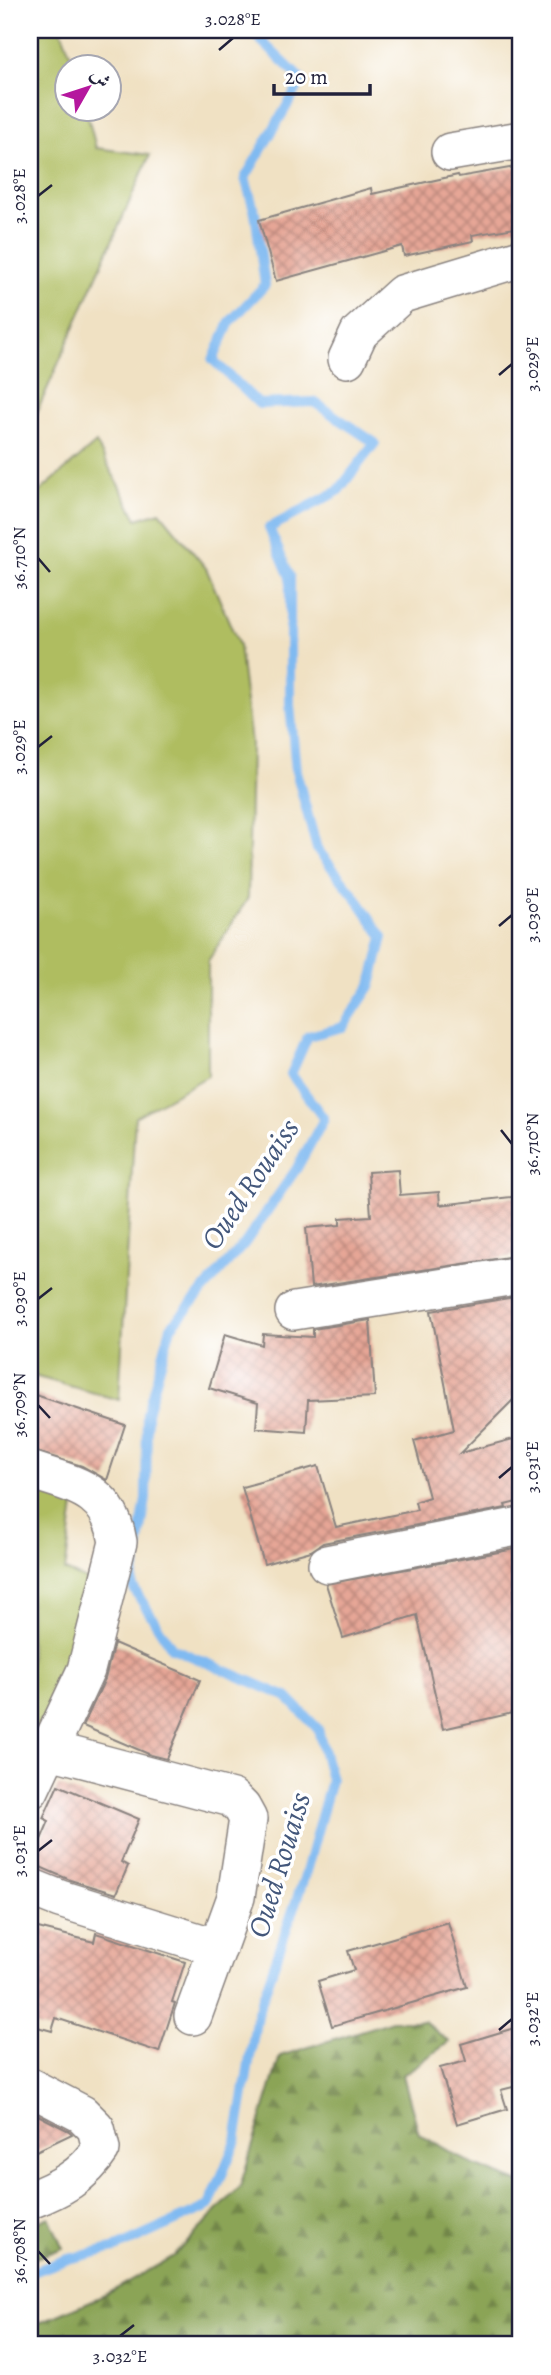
<svg xmlns="http://www.w3.org/2000/svg" width="551" height="2375" viewBox="0 0 551 2375" font-family="Alegreya,Amiri,serif">
  <style>
    .grass { fill: #afbd60; stroke: #68704e; stroke-width: 2 }
    .forest { fill: url(#forest-firs); stroke: #566348; stroke-width: 2 }
    .lines { fill: none; stroke-linecap: round; stroke-linejoin: round }
    .stream { stroke: #80baf1; stroke-width: 10 }
    .building { fill: url(#building-cross-hatch) }
    .minor-casing { stroke: #89827f; stroke-width: 40 }
    .minor { stroke: #fff; stroke-width: 37 }
    .ticks { fill: none; stroke: #22223b; stroke-width: 2.5 }
    .labels { text-anchor: middle; stroke-width: 7; stroke-linejoin: round; paint-order: stroke }
    .water-label { font-size: 30px; font-style: italic; fill: #43577b; stroke: #fff }
    .neatline { fill: none; stroke: #22223b; stroke-width: 2.5 }
    .ticks-label { font-size: 18px; text-anchor: middle; fill: #22223b }
  </style>
  <defs>
    <pattern id="forest-firs" width="22" height="20" patternUnits="userSpaceOnUse" patternTransform="scale(1.75)"><rect width="22" height="20" fill="#8ba456"/><path d="M5 1l3.5 6h-7zM16 11l3.5 6h-7z" fill="#718548"/></pattern>
    <pattern id="building-cross-hatch" width="8" height="8" patternUnits="userSpaceOnUse" patternTransform="scale(1.75)"><rect width="8" height="8" fill="#e6a696"/><path d="M0 0l8 8M0 8l8-8" fill="none" stroke="#ba877c"/></pattern>
  </defs>
  <rect width="100%" height="100%" fill="#fff"/>
  <filter id="ink" filterUnits="userSpaceOnUse"><feTurbulence type="fractalNoise" baseFrequency=".0143" numOctaves="2"/><feDisplacementMap in="SourceGraphic" scale="14" xChannelSelector="R" yChannelSelector="G"/><feConvolveMatrix kernelMatrix="1 2 1 2 8 2 1 2 1" color-interpolation-filters="sRGB"/></filter>
  <filter id="wash" filterUnits="userSpaceOnUse"><feTurbulence type="fractalNoise" baseFrequency=".00686" numOctaves="4" result="noise"/><feDisplacementMap in="SourceGraphic" scale="28" xChannelSelector="R" yChannelSelector="G"/><feGaussianBlur stdDeviation="1.57" result="paint"/><feColorMatrix in="noise" values="0 0 0 0 0 0 0 0 0 0 0 0 0 0 0 0 0 1.4 0 .05"/><feComposite in="paint" operator="in"/></filter>
  <g filter="url(#wash)">
    <rect width="100%" height="100%" fill="#f0e1c3"/>
    <path class="grass" d="M30 30H61L75 66H66V108L86 109 96 148 150 155 33 421 30 500 96 443 137 519 160 512 206 568 239 645 251 743 248 898 208 961V1076L135 1117 119 1400 30 1375Z
      M30 1486 75 1499 65 1571 94 1583 53 1709 30 1758Z"/>
    <path class="forest" d="M392 2021H424L449 2042 403 2075 419 2134 474 2165 521 2183V2345H30V2327L107 2294 174 2256 240 2187 280 2056Z
      M49 2217 63 2248 30 2260V2225Z"/>
    <g class="lines">
      <path class="stream" d="M30 2273 68 2259 116 2248 209 2206 236 2141 257 2015 306 1872 331 1780 318 1729 287 1697 172 1648 132 1586 146 1499 147 1413 171 1327 245 1243 297 1168 324 1119 291 1074 308 1036 343 1027 371 985 383 937 354 895 317 849 296 771 290 705V577L269 528 338 491 375 443 314 402 259 404 213 360 230 322 265 285 255 213 245 178 302 80 250 30"/>
    </g>
    <g id="blocks">
      <path class="building" d="M521 166V227L472 235 473 241 404 256 402 246 276 281 259 220 371 188 372 194 458 175 459 177Z
        M398 1170 400 1195 439 1192 440 1205 521 1196V1255L311 1287 306 1228 340 1225V1218L371 1216 368 1172Z
        M521 1296V1392L460 1453 521 1437V1501L505 1505 506 1508 323 1543 311 1551 264 1564 242 1487 318 1466 336 1527 417 1510 415 1502 429 1497 414 1441 454 1430 431 1311Z
        M370 1320 375 1397 308 1400 306 1432 256 1428 258 1403 209 1388 225 1334 262 1345 263 1334 313 1337V1329Z
        M30 1393 125 1425 107 1480 82 1466 30 1450Z
        M520 1548 521 1588 514 1590 521 1619V1711L443 1729 417 1615 343 1638 326 1584Z
        M114 1643 200 1680 167 1759 151 1755 83 1726 105 1679Z
        M58 1785 139 1819 121 1862 128 1866 116 1894 70 1880 31 1863 49 1821 43 1818Z
        M448 1922 467 1987 332 2026 318 1981 354 1970 348 1951Z
        M30 1926 94 1942 96 1933 185 1962 172 2002 175 2003 159 2052 56 2018 52 2031 30 2025Z
        M521 2026V2085L501 2090 507 2109 457 2124 440 2068 466 2061 461 2044Z
        M30 2111 69 2131 72 2134 30 2154Z"/>
    </g>
  </g>
  <g filter="url(#ink)">
    <use href="#blocks" fill-opacity="0" stroke="#89827f" stroke-width="2"/>
    <g class="lines">
      <g class="minor-casing">
        <path id="minor" d="M450 152 521 140
          M347 359 359 333 402 294 521 258
          M294 1311 521 1275
          M30 1470C74 1485 109 1488 118 1542L86 1670 30 1790
          M327 1564 521 1526
          M50 1750 232 1798 242 1808 248 1819 236 1897 193 2016
          M30 1887 60 1899 218 1948
          M30 2087 82 2114 96 2128 101 2149C84 2176 59 2189 30 2200"/>
      </g>
      <use href="#minor" class="minor"/>
    </g>
  </g>
  <path class="ticks" d="M219 50 233 38M38 196 52 185M499 375 512 364M38 558 50 572M38 747 52 736M499 926 512 915M501 1130 512 1144M38 1299 52 1288M38 1405 50 1418M499 1478 512 1467M38 1851 52 1840M499 2030 512 2019M38 2251 50 2264M120 2336 134 2325"/>
  <g class="labels">
    <g class="water-label">
      <text transform="translate(250 1184) rotate(-56)" y="10">Oued Rouaiss</text>
      <text transform="translate(279 1865) rotate(-73)" y="10">Oued Rouaiss</text>
    </g>
  </g>
  <rect width="551" height="2375" fill="none" stroke="#fff" stroke-width="77"/>
  <g transform="translate(88 88) rotate(51)"><circle r="33" fill="#ffffff" stroke="#a7a7b1" stroke-width="2"/>
  <path d="M0-5L12 26L0 18L-12 26Z" fill="#b5179e"/>
  <text y="-10" font-size="19" font-weight="bold" text-anchor="middle" fill="#22223b">ش</text>
  </g>
  <path d="M274 84v10h96v-10" fill="none" stroke="#22223b" stroke-width="3.5"/>
  <text x="285" y="84" font-size="21" fill="#22223b" stroke="#ffffff" stroke-width="5" paint-order="stroke">20 m</text>
  <rect x="38" y="38" width="474" height="2298" class="neatline"/>
  <g class="ticks-label">
    <text x="233" y="25">3.028°E</text>
    <text transform="translate(19 196) rotate(-90)" y="6">3.028°E</text>
    <text transform="translate(532 364) rotate(-90)" y="6">3.029°E</text>
    <text transform="translate(19 558) rotate(-90)" y="6">36.710°N</text>
    <text transform="translate(19 747) rotate(-90)" y="6">3.029°E</text>
    <text transform="translate(532 915) rotate(-90)" y="6">3.030°E</text>
    <text transform="translate(532 1144) rotate(-90)" y="6">36.710°N</text>
    <text transform="translate(19 1299) rotate(-90)" y="6">3.030°E</text>
    <text transform="translate(19 1405) rotate(-90)" y="6">36.709°N</text>
    <text transform="translate(532 1467) rotate(-90)" y="6">3.031°E</text>
    <text transform="translate(19 1851) rotate(-90)" y="6">3.031°E</text>
    <text transform="translate(532 2019) rotate(-90)" y="6">3.032°E</text>
    <text transform="translate(19 2251) rotate(-90)" y="6">36.708°N</text>
    <text x="120" y="2362">3.032°E</text>
  </g>
</svg>
